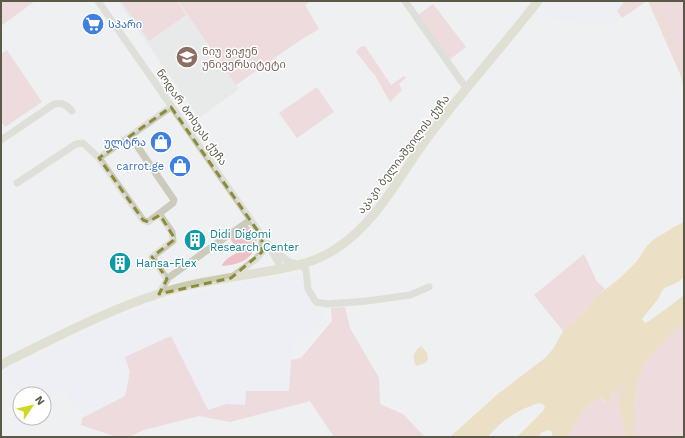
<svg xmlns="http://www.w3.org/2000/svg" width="685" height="438" viewBox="0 0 685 438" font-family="'Work Sans','Noto Sans Georgian',sans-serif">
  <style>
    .commercial { fill: #edeafb }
    .education { fill: #e0e2e2 }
    .green { fill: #ecc0c6 }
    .water { fill: #e7cb90 }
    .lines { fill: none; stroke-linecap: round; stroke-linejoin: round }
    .stream { stroke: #e7cb90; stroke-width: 1.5 }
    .minor { stroke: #cbcabb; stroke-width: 7 }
    .major { stroke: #cccbb0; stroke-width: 9 }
    .marked { fill: none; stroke: #8a8c3a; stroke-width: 3; stroke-dasharray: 8 5; stroke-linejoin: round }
    .labels { text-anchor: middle; stroke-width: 3; stroke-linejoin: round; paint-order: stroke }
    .shop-label { font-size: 11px; fill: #366cbe; stroke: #fff; text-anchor: end }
    .education-label { font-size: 11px; fill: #785e54; stroke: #fff; text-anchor: start }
    .street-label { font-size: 11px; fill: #5b5a48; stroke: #fff }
    .culture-label { font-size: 11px; fill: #0d838f; stroke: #fff; text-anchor: start }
  </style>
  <rect width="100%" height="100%" fill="#eff0f1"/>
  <path class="commercial" d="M546 1H625L617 11 622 18 616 22 557 21 543 9V5Z
    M304 273 308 296 324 317 292 347 289 391H247L245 405 227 404 208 410 130 372 125 396 99 408 82 418 64 390 44 404V394H25L1 376V373L113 319 141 309 194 294 239 283Z"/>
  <path class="education" d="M118 1H178L239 89 199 118Z"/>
  <path class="green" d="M1 1H35L1 26Z
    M121 1H177L186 15 149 41Z
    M178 1H311L305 5 319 29 299 41 236 85Z
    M625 1H647L622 18 617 11Z
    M648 1H684V83Z
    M433 4 466 47 449 60 418 15Z
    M365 46 391 85 404 76 406 78 399 84 402 90 390 102 376 77 356 52 360 47Z
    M7 50 42 102 5 127 1 121V54Z
    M317 87 334 112 297 138 279 113Z
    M247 224 257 238C254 260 242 264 222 266 224 259 233 255 239 252L229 237Z
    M584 254 597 282 605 289 594 298 585 311 563 331 534 295Z
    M345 307 350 328 379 378 380 404 403 414 425 437H334L310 401 230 422 199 416 144 430 129 437H117L81 425 82 418 125 396 130 372 125 357 171 336 208 410 227 404 245 405 246 391H289L291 360 301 358 332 321 331 308Z
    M684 324V435L680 437H634V409L638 377 646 360 674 331Z
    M620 382H622L623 384 620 408 625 425 626 437H566L588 405 599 398 605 401 612 398Z"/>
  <path class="water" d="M684 222V277L678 282 665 288 662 291 658 299 642 319 645 323C649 322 678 300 684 295V324L674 331 646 360 638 378 634 409V437H626C626 425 620 414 619 402 619 396 622 390 623 384L622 382 610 400 607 401 599 398 588 405 566 437H553L551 431 549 430 542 432 538 437H517L543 411 545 408 544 405 540 403C518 409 502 420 488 437H450L499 393 545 358 553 349 563 331 585 311 594 298 619 279 637 261 646 247 653 240 674 227Z
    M421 346 427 353 428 359 425 363 416 366C412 357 413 352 421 346Z"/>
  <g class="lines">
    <path class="stream" d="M653 1 677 55 684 86"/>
    <path class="minor" d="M98 1 269 246 282 269
      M405 1 461 81 467 88
      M1 140 54 104C63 102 66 105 72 111
      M99 158 171 107
      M17 183 76 144 83 143 99 158 143 220 148 222 173 203 174 200 131 137
      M160 215 172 232 173 241 152 257 167 279
      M274 250 289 262 301 265 306 270 308 289 316 302 328 304 367 301 410 295 429 287
      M232 277 256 259 262 252V237
      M159 294 168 278 250 220"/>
    <path class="major" d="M1 365 8 361C57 337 106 311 158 294 190 283 224 279 257 273 285 268 313 265 337 248 378 221 399 176 428 137 463 91 502 47 538 1"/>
  </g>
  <path d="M0 0H685V438H0ZM171 107 262 237V252L231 278 159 294 167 279 152 257 175 239 160 215 148 222 143 220 99 158Z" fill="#eff0f1" fill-opacity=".55" fill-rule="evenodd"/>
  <path class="marked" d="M171 107 262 237V252L231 278 159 294 167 279 152 257 175 239 160 215 148 222 143 220 99 158Z"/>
  <defs>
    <g id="supermarket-disc" transform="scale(1.15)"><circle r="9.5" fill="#3f7fe0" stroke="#fff"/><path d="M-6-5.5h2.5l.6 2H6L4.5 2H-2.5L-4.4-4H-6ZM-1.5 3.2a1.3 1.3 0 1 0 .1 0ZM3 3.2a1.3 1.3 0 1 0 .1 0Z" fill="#fff"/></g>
    <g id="university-disc" transform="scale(1.15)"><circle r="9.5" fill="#8d6e63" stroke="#fff"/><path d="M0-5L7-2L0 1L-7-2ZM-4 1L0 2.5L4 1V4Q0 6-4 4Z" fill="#fff"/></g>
    <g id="shop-disc" transform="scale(1.15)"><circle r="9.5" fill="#3f7fe0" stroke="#fff"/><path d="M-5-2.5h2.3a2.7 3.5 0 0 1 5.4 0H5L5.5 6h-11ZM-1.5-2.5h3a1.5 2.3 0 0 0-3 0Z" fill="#fff"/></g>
    <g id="building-disc" transform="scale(1.15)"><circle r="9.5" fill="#0f9aa8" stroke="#fff"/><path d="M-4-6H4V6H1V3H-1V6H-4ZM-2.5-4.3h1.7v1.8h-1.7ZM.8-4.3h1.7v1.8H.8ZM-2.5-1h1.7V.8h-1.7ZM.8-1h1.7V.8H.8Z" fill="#fff"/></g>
  </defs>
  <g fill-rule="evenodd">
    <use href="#supermarket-disc" x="93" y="24"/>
    <use href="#university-disc" x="187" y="57"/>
    <use href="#shop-disc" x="161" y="142"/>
    <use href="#shop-disc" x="180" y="166"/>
    <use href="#building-disc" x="195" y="240"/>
    <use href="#building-disc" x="120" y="263"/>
  </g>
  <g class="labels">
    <g class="shop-label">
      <text x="108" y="28" text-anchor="start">სპარი</text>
      <text x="146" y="146">ულტრა</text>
      <text x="164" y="170">carrot.ge</text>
    </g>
    <g class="education-label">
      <text x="202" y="55">ნიუ ვიჟენ<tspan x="202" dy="13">უნივერსიტეტი</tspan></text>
    </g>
    <g class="street-label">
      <text transform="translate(192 117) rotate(55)" y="4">ნოდარ ბოხუას ქუჩა</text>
      <text transform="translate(403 154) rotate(-53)" y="4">აკაკი ბელიაშვილის ქუჩა</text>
    </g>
    <g class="culture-label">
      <text x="210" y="238">Didi Digomi<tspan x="210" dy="13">Research Center</tspan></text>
      <text x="136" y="267">Hansa-Flex</text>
    </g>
  </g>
  <rect width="685" height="438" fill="none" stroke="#5b5a48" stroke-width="4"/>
  <g transform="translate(32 406) rotate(55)"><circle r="19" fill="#ffffff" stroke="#bdbdb6"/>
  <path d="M0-3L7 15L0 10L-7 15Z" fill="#d0d724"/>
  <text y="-6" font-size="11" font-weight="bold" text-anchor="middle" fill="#5b5a48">N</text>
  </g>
</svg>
